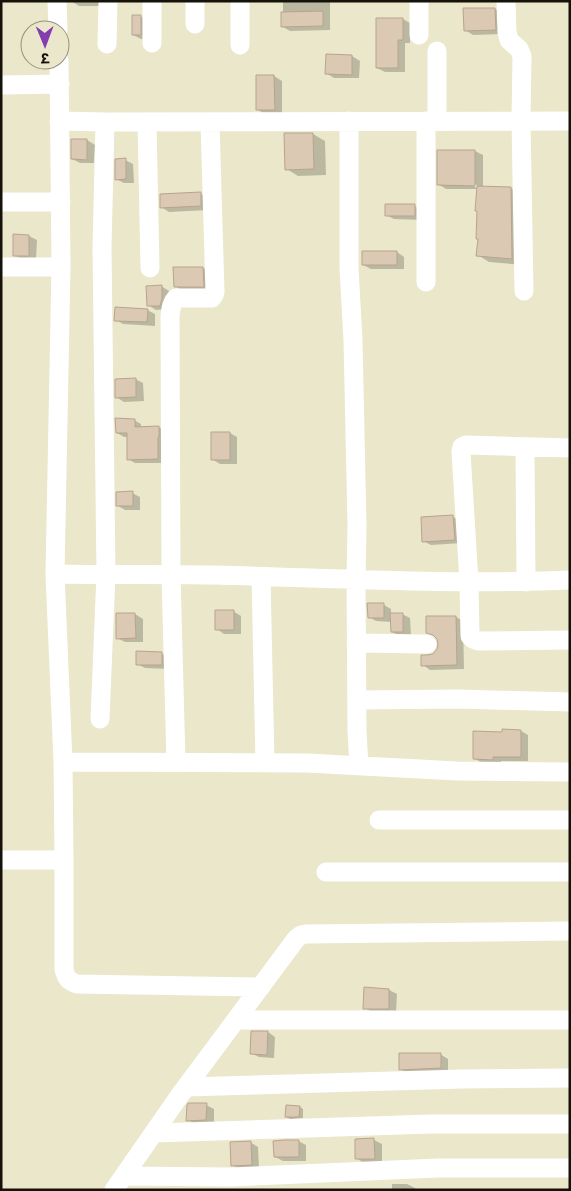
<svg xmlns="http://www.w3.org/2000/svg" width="571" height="1191" viewBox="0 0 571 1191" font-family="Poppins,'Noto Sans Devanagari',sans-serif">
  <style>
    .shadow { fill: #0003; fill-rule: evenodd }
    .building { fill: #dcc9b3; stroke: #b7a48f }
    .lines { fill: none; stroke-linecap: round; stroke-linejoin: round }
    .minor { stroke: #fff; stroke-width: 19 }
  </style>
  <rect width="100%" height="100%" fill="#eae7cb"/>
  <path class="shadow" d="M71 1H106V6H79Z
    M283 1H354L330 2V30L290 31 283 27Z
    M495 9 502 13 503 34 473 35 465 30Z
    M140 16 148 20V39H141L133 35Z
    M403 19 410 23V43H405V72H385L377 68Z
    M327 56H352L360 61 359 78H334L326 73Z
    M274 76 282 81V114H265L258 110Z
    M313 134 325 141 326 175 298 176 287 169Z
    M87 140 95 145 94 163H80L72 159Z
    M438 151H475L483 155V187L511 188 522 195 523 265 489 262 478 255 479 239 478 189H446L438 184ZM470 181 478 186V189L469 183Z
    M125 160 133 164 134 183H124L116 179Z
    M200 193 208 198 209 210 169 212 161 207Z
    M414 206 422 210V220L394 219 386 215Z
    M29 236 37 240 36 259H22L14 255Z
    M397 252 404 257V269H371L363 265Z
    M203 268 210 272 211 290 183 291 175 286Z
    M161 286 169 291 170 303 168 309 156 310 148 305Z
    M147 310 155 314V326L123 324 116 320Z
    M135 379 143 383 144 401 124 402 116 397Z
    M134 420 141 424V428L159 427 166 431 165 463H135L128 459V437H124L117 433Z
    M230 433 237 437V464H220L212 459Z
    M132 493 140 497V510H125L118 506Z
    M453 517 461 521 462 543 431 545 423 541Z
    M384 605 391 609V614H402L410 618 411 636H400L392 632V622L376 621 369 617Z
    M233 611 241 616V634H224L217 629Z
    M135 614 143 619V642H125L117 638Z
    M456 617 463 621 464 669 430 670 423 665 438 650V638L428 632Z
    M161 653 169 657V669L145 668 137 664Z
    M521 731 528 735V761H501V763H482L474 758 503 733Z
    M389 990 397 994 396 1012H372L365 1008Z
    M268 1032 275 1037 274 1058 259 1057 251 1053Z
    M440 1054 448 1059V1072L408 1073 400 1069Z
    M206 1105 214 1109V1124H195L188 1120Z
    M300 1107 303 1109V1118L290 1119 286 1117Z
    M374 1140 382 1144V1163H364L356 1158Z
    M298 1141 306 1145V1161H283L275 1157Z
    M250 1142 258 1147 259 1169H240L232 1165Z
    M392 1184H407L415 1188V1190H392Z"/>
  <path class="building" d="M463 8H495L496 30 464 31Z
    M323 11V26L281 27V12Z
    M132 15H141V35H132Z
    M376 18H403V40H398V68H376Z
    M326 54 352 55V75L325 74Z
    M256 75H274L275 110H256Z
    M284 133H313L314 169 285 170Z
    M71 139H87V160L71 159Z
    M437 150H475V186L437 185Z
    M126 158V179L115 180V159Z
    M477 186 511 187 512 259 476 256 478 239H476L477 211H475Z
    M201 192V206L160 208V194Z
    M385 204H415V216H385Z
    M13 234 29 235V256H13Z
    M362 251H397V265H362Z
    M173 267H203L204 287H174Z
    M162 285V298L160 306H147L146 286Z
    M115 307 148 309 147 322 114 321Z
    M136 378V397L115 398V379Z
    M115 418 135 419V427L159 426V437H158V459L127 460V433H116Z
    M211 432H230V460H211Z
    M133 491V506H116V492Z
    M453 515 455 540 422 542 421 517Z
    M367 603H384V618H368Z
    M215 610H234V630H215Z
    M116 613H135L136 638 116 639Z
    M390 613H403V632H391Z
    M426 616H456L457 665 421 666V655H427L433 654 437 649 438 645 437 639 433 635 426 633Z
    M136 651 162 652V665H136Z
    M502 729 521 730V757H493V760L473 759V731L502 732Z
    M364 987 389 989V1009H363Z
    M251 1031H268L267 1055 250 1054Z
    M399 1053H441V1068L399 1070Z
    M188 1103H207L206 1120 186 1121 187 1105Z
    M286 1105 300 1106 299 1117H285Z
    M374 1138 375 1159H355V1139Z
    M284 1140H299V1157H274L273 1141Z
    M251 1141 252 1165 231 1166 230 1142Z"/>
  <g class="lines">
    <path class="minor" d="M57 1 58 30
      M195 1V24
      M506 1 507 32 509 40 519 49 522 56 521 120 524 291
      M419 35V1
      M152 43V1
      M107 44 108 1
      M240 45V1
      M437 51V121
      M59 60 61 267 55 574C108 575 161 574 214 575 333 578 451 585 570 580
      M1 85 60 84
      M59 121 105 122 570 121
      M349 121V268L353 340 357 526 356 580 357 731 359 766
      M147 122 150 268
      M1 202H61
      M1 267H61
      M426 282V121
      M525 447 526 582
      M570 448 466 445 462 447 461 452 469 582 470 636 473 639 478 641 570 640
      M261 577 265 763
      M356 643 427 644
      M357 700 458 699 570 702
      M100 719 106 574 102 248 105 122
      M63 762 307 763 457 771 570 772
      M176 762 171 575 170 316C171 309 171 303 176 298H212L214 295 215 292 210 122
      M379 820H570
      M64 858V969C66 978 68 981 77 984L261 987
      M1 860H53L64 858 63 762 55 574
      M326 872H570
      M237 1020H570
      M186 1087 462 1079 570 1078
      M154 1133 431 1124H570
      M124 1176 231 1177 438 1168H570
      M114 1190 180 1095 296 939 301 935 306 934 570 931"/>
  </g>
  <rect width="571" height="1191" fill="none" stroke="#141209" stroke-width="5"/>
  <g transform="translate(45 45) rotate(179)"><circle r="24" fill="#eae7cb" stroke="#94927d"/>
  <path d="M0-4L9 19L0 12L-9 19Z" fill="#843caf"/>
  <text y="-8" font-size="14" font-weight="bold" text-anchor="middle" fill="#141209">उ</text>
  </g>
</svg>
